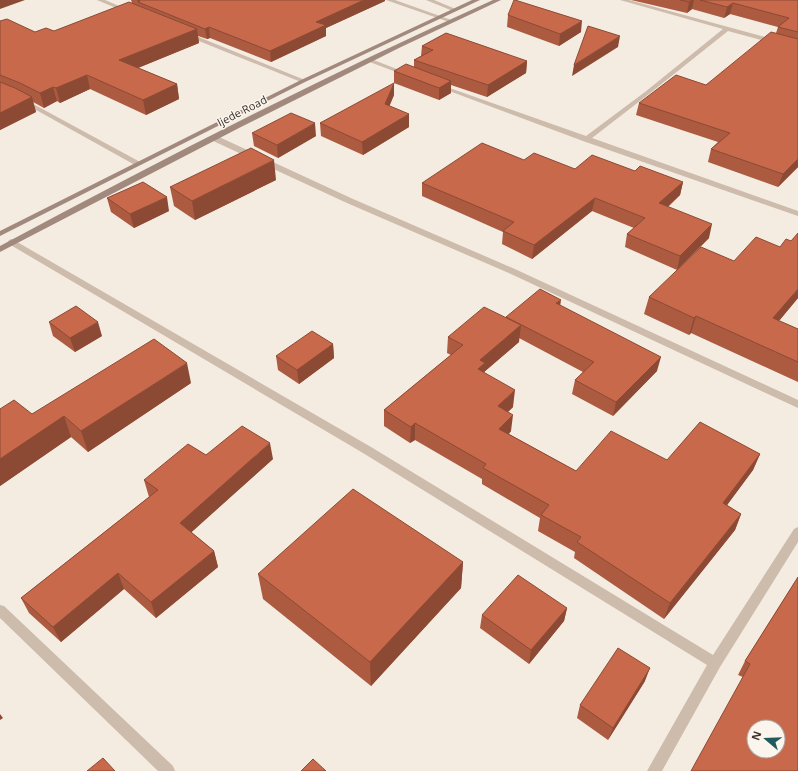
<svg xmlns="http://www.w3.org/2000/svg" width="798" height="771" viewBox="0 0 798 771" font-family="'Open Sans',sans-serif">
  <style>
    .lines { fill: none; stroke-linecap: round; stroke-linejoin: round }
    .service { fill: #cdbbac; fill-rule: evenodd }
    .minor { fill: #cdbbac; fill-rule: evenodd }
    .secondary { fill: #a18a7d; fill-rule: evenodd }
    .wall { fill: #ac5a40 }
    .shaded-wall { fill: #8c4a34 }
    .building { fill: #c8694b; stroke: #8c4a34; fill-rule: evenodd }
    .labels { text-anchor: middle; stroke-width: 3; stroke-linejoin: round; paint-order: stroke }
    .far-street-label { font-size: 11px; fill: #3b302b; stroke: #fbf5ee }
  </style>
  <rect width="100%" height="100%" fill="#f4ebe1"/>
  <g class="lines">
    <path class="service" d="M426 0H434L458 10 453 11Z"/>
    <path class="minor" d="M97 0H105L133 12 128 13Z
      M386 0H395L454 21 449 22Z
      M620 0H629L798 46V50L728 31 649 94 592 138 798 211V216L583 141 436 86 441 85 586 136 645 92 723 29Z
      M186 32 305 80 306 81 301 82 184 35V33Z
      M367 59H371L412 75 407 76 367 61Z
      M0 89 24 99 142 163 141 165H135L20 101 0 93Z
      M211 136H217L353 199 517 270 798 400V408L511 274 347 203 211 140Z
      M12 239 371 447 713 655 794 529 798 527V542L720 667 662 771H647L707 665 363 453 9 244 8 242 9 240Z
      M0 605 4 606 173 766 175 771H158L0 618Z"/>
    <path class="secondary" d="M472 0H480L305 82 0 236V231L301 80Z
      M493 0H501L401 47 239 128 0 252V246C162 159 326 75 493 0Z"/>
  </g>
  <path class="wall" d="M131 0H385V1L326 28V36L271 62 210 38 207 39 198 36 199 43 138 68 177 84 179 99 146 115 90 89 60 103 57 101 44 108 33 102 36 112 0 130V21L35 32 54 31 132 3Z
    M631 0H798V167L778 187 708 162 711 149 718 142 636 115 639 103 706 85 776 33 778 27 730 14 724 18 692 9 687 13Z
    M508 15 581 32 559 46 507 27Z
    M422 46 527 61 526 73 487 97 451 85V93L439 100 394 83V71L414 67V60L421 56Z
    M394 95 389 106 409 127 363 155 321 136 320 123Z
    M252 133 316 136 278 158 254 146Z
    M524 160 575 169 635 171 683 182 680 195 668 207 709 238 677 270 625 247 627 234 634 228 592 211 532 259 502 244 503 232 422 196V183Z
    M276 180 195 220 174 206 170 187Z
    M107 198 169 211 134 228 111 212Z
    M649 297 798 298 779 321 798 329V382L691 333 689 335 644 314Z
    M560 305 657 371 613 416 572 394 575 380 583 372 519 338V342L484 372 513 407 508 412 511 431 509 434 576 471 667 460 760 454 753 470 727 505 741 514 735 530 664 619 574 558 575 552 538 531 540 518 482 484V479L415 440 410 443 384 426V410L451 355 447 353 448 337 506 318V317Z
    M49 322 102 336 75 352 53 336Z
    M333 344 334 358 299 384 278 370 276 356Z
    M191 383 88 452 71 437 0 486V409L32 414Z
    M206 455 273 459 191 532 214 551 218 567 156 618 124 589 61 642 29 613 21 598 149 497 144 480Z
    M463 562 461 588 371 686 263 599 258 574Z
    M798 577 743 677 738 675 745 661Z
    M567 608 564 621 529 664 480 628 482 615Z
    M645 681 608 740 577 718 580 705Z"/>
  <path class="shaded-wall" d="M0 0H25L0 9Z
    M364 0H385V1L326 28V36L271 62 270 51 316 22Z
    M692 0H694L692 9 687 13 689 2Z
    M733 3 730 14 724 18 727 7Z
    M582 21 581 32 559 46 560 34Z
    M209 27 210 38 207 39 205 29Z
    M197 29 199 43 123 74 119 60Z
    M620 36 618 47 572 76 574 65Z
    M527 61 526 73 487 97 488 85Z
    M87 75 90 89 60 103 56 88Z
    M451 81V93L439 100V88Z
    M394 83V95L385 117V104Z
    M177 84 179 99 146 115 143 100Z
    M53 87 57 101 44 108 40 93Z
    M32 97 36 112 0 130V113Z
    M409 114V127L363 155 362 142Z
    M315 123 316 136 278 158 277 145Z
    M798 159V167L778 187 783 174Z
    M274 160 276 180 195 220 192 201Z
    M683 182 680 195 656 217 659 203Z
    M167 197 169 211 134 228 130 214Z
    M595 198 592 211 532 259 534 245Z
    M712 224 709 238 677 270 680 256Z
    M798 289V298L767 335 773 318Z
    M561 300 559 314 556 303Z
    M696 316 691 333 689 335 694 318Z
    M98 322 102 336 75 352 70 338Z
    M521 325 519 342 484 372V380L478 369 480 360Z
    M333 344 334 358 299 384 297 370Z
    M661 357 657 371 613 416 616 402Z
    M187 363 191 383 88 452 81 431Z
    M515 390 513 407 496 423 498 406Z
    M513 415 511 431 497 446 499 429Z
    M64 416 71 437 0 486V459Z
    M415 423V440L410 443 411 427Z
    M270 443 273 459 184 539 180 523Z
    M760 454 753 470 716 520 723 503Z
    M741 514 735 530 664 619 670 603Z
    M214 551 218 567 156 618 151 602Z
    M463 562 461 588 371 686 370 662Z
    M118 573 124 589 61 642 53 627Z
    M567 608 564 621 529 664 531 650Z
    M650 668 645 681 608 740 613 728Z
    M0 714 3 718 0 720Z"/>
  <path class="building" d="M137 0H364L316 22 326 25 270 51 209 27 205 29 138 2 140 1Z
    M514 0H515L582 21 560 34 508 15Z
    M680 0H692L689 2Z
    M700 0H798V32L778 27 789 18 733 3 727 7Z
    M129 2 197 29 119 60 177 84 143 100 87 75 56 88 53 87 40 93 20 83 0 75V21L7 19 35 32 46 28 54 31Z
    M588 26 620 36 574 65Z
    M771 32 798 39V159L783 174 711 149 730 133 639 103 676 75 706 85Z
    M446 33 527 61 488 85 414 60 433 50 422 46Z
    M406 64 451 81 439 88 394 71Z
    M0 82 15 88 32 97 0 113Z
    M394 83 385 104 409 114 362 142 320 123Z
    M291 113 315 123 277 145 252 133Z
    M482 143 524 160 534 153 575 169 592 155 635 171 640 166 683 182 659 203 712 224 680 256 627 234 645 218 595 198 534 245 503 231 514 222 422 183Z
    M251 148 274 160 192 201 170 187Z
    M143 182 167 197 130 214 107 198Z
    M798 233V289L773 318 798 329V362L696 316 694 318 649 297 701 247 734 261 756 237 780 247 786 239 791 241Z
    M540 289 561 300 556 303 661 357 616 402 575 380 594 362 506 317Z
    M76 306 98 322 70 338 49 322Z
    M484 307 521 325 480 360 485 363 478 369 515 390 498 406 513 415 499 429 576 471 611 431 667 460 700 422 760 454 723 503 741 514 670 603 577 542 581 537 541 515 549 505 483 468 486 464 415 423 411 427 384 410 463 345 448 337Z
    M312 331 333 344 297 370 276 356Z
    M154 339 187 363 81 431 64 416 0 459V409L14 400 32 414Z
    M242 426 270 443 180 523 214 551 151 602 118 573 53 627 21 598 158 490 144 480 188 444 206 455Z
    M353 489 463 562 370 662 258 574Z
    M518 575 567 608 531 650 482 615Z
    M798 577V771H691L750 664 745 661ZM754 727H778V751H754Z
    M618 648 650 668 613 728 580 705Z
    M103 758 115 771H87Z
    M313 759 326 771H301Z"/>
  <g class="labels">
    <g class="far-street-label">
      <text transform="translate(242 111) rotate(-27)" y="4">Ijede Road</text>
    </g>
  </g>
  <g transform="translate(766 739) rotate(289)"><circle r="19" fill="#fbf5ee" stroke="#aea6a0"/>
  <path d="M0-3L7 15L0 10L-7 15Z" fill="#1f5a5e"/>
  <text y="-6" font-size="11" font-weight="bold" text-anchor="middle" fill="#3b302b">N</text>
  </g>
</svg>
